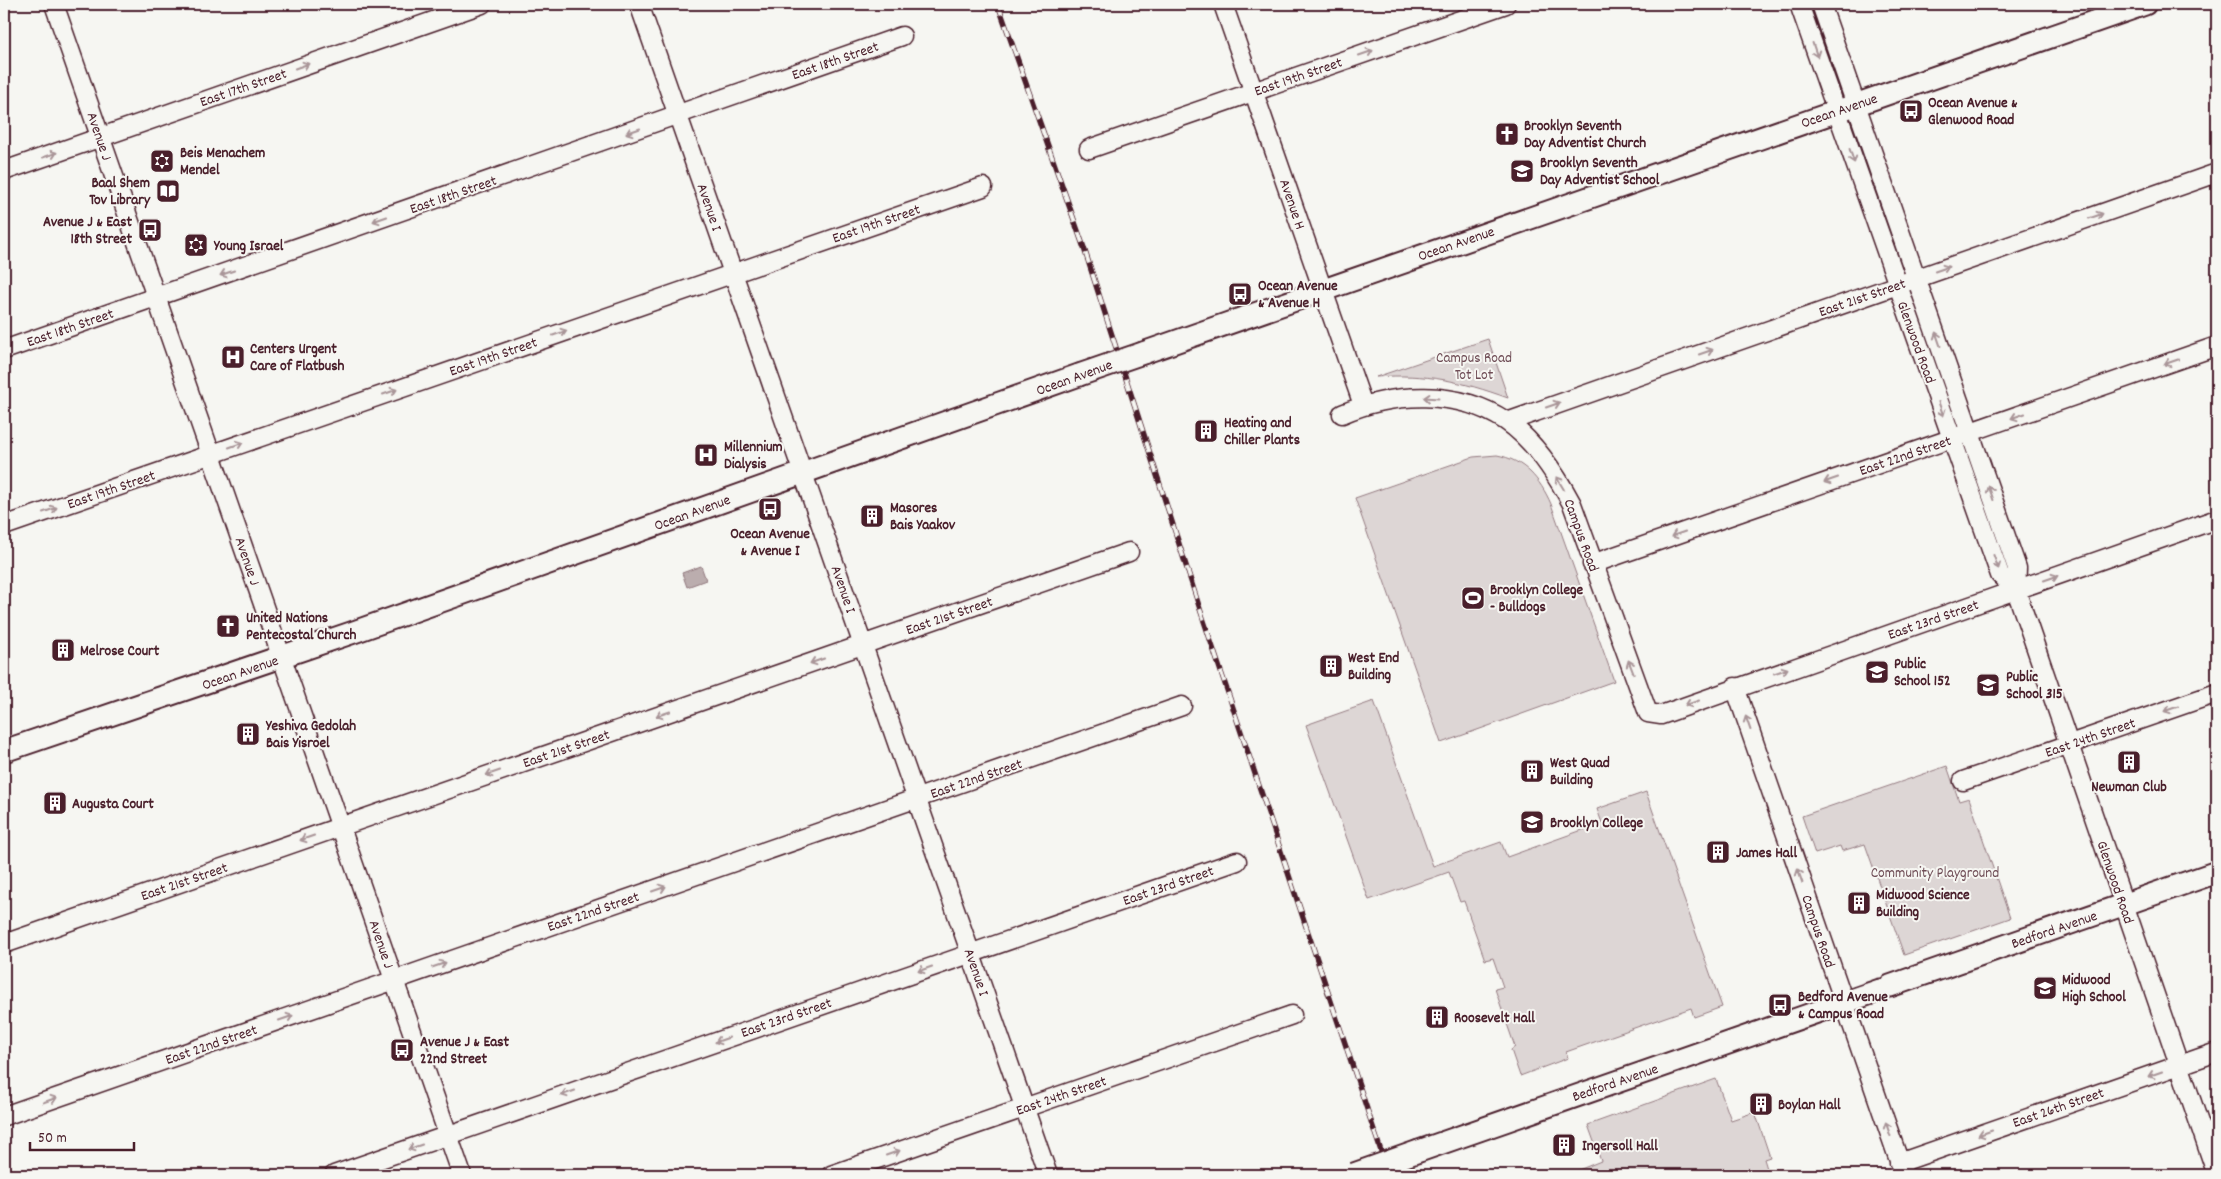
<svg xmlns="http://www.w3.org/2000/svg" width="2221" height="1179" viewBox="0 0 2221 1179" font-family="Dekko,sans-serif">
  <style>
    .green { fill: #ddd6d5; stroke: #947a80 }
    .water { fill: #bbadae; stroke: #8e747a }
    .lines { fill: none; stroke-linecap: round; stroke-linejoin: round }
    .minor-casing { stroke: #4a1f2b; stroke-width: 21 }
    .major-casing { stroke: #4a1f2b; stroke-width: 25 }
    .minor { stroke: #f6f6f2; stroke-width: 18 }
    .major { stroke: #f6f6f2; stroke-width: 21 }
    .rail-casing { stroke: #4a1f2b; stroke-width: 5.5 }
    .rail { stroke: #f6f6f2; stroke-width: 4; stroke-dasharray: 11; stroke-linecap: butt }
    .major-bridge-casing { stroke: #4a1f2b; stroke-width: 25; stroke-linecap: butt }
    .major-bridge { stroke: #f6f6f2; stroke-width: 21 }
    .oneway { stroke: #a99598 }
    .labels { text-anchor: middle; stroke-width: 4; stroke-linejoin: round; paint-order: stroke }
    .street-label { font-size: 15px; fill: #4a1f2b; stroke: #f6f6f2 }
    .poi-label { font-size: 15px; font-weight: bold; fill: #4a1f2b; stroke: #f6f6f2; text-anchor: start }
    .park-label { font-size: 15px; fill: #6f4d56; stroke: #f6f6f2 }
  </style>
  <rect width="100%" height="100%" fill="#f6f6f2"/>
  <filter id="ink" filterUnits="userSpaceOnUse"><feTurbulence type="fractalNoise" baseFrequency=".02" numOctaves="2"/><feDisplacementMap in="SourceGraphic" scale="10" xChannelSelector="R" yChannelSelector="G"/><feConvolveMatrix kernelMatrix="1 2 1 2 8 2 1 2 1" color-interpolation-filters="sRGB"/></filter>
  <g filter="url(#ink)">
    <path class="green" d="M1488 339 1508 398C1461 381 1426 373 1376 377Z
      M1497 455C1524 460 1540 479 1551 504L1614 681 1441 743 1355 498 1473 457Z
      M1374 701 1433 866 1501 842 1507 857 1602 823 1597 809 1646 792 1722 1007 1694 1017 1691 1008 1566 1052 1568 1058 1520 1076 1511 1050 1515 1047 1495 989 1503 987 1493 958 1485 960 1464 901 1460 902 1449 872 1369 900 1306 725Z
      M1947 766 1959 801 1969 798 2010 918 1904 955 1865 844 1842 851 1840 846 1815 854 1802 816Z
      M1716 1079 1731 1120 1755 1112 1770 1157 1764 1159 1769 1175H1578L1576 1171 1601 1161 1588 1125Z"/>
    <path class="water" d="M701 566 706 580 687 587 682 573Z"/>
    <g class="lines">
      <g class="minor-casing">
        <path id="minor" d="M54 4 462 1175
          M639 4 1048 1175
          M1223 4 1363 405
          M1799 4 2000 575 2016 590
          M1821 4 2017 568 2016 590 2217 1175
          M1089 149 1506 4
          M4 171 482 4
          M4 350 902 36
          M1342 414C1393 392 1458 389 1506 421 1535 441 1556 474 1572 504L1648 713 1661 715 2217 519
          M1507 422 2217 173
          M4 526 983 187
          M1592 564 2217 346
          M1735 687 1904 1175
          M1963 781 2217 693
          M4 944 1129 552
          M4 1116 1182 706
          M1899 1163 2217 1052
          M334 1175 1237 861
          M831 1175 1292 1015"/>
      </g>
      <g class="major-casing">
        <path id="major" d="M1143 353 2145 4
          M4 751 351 633 1079 375
          M1890 986 2217 872
          M1419 1151 1880 990"/>
      </g>
      <use href="#minor" class="minor"/>
      <use href="#major" class="major"/>
      <g class="rail-casing">
        <path id="rail" d="M998 4 1084 248 1199 606 1389 1175"/>
      </g>
      <use href="#rail" class="rail"/>
      <g class="major-bridge-casing">
        <path id="major-bridge" d="M1079 375 1143 353
          M1354 1174 1419 1151"/>
      </g>
      <use href="#major-bridge" class="major-bridge"/>
    </g>
    <defs><path id="oneway-shaft" d="M-6 0H5M1.5-3L5.5 0L1.5 3" fill="none" stroke-width="1.6" stroke-linecap="round" stroke-linejoin="round" transform="scale(1.25)"/></defs>
    <g class="oneway">
      <use href="#oneway-shaft" transform="translate(1815 50) rotate(71)"/>
      <use href="#oneway-shaft" transform="translate(1366 53) rotate(-19)"/>
      <use href="#oneway-shaft" transform="translate(302 66) rotate(-19)"/>
      <use href="#oneway-shaft" transform="translate(633 131) rotate(161)"/>
      <use href="#oneway-shaft" transform="translate(50 155) rotate(-19)"/>
      <use href="#oneway-shaft" transform="translate(1852 156) rotate(71)"/>
      <use href="#oneway-shaft" transform="translate(2096 216) rotate(-19)"/>
      <use href="#oneway-shaft" transform="translate(380 219) rotate(161)"/>
      <use href="#oneway-shaft" transform="translate(1942 269) rotate(-19)"/>
      <use href="#oneway-shaft" transform="translate(227 273) rotate(161)"/>
      <use href="#oneway-shaft" transform="translate(560 333) rotate(-19)"/>
      <use href="#oneway-shaft" transform="translate(1938 339) rotate(-109)"/>
      <use href="#oneway-shaft" transform="translate(1706 352) rotate(-19)"/>
      <use href="#oneway-shaft" transform="translate(2171 362) rotate(161)"/>
      <use href="#oneway-shaft" transform="translate(390 392) rotate(-19)"/>
      <use href="#oneway-shaft" transform="translate(1431 398) rotate(-176)"/>
      <use href="#oneway-shaft" transform="translate(1553 405) rotate(-19)"/>
      <use href="#oneway-shaft" transform="translate(1941 409) rotate(70)"/>
      <use href="#oneway-shaft" transform="translate(2018 416) rotate(161)"/>
      <use href="#oneway-shaft" transform="translate(236 445) rotate(-19)"/>
      <use href="#oneway-shaft" transform="translate(1831 480) rotate(161)"/>
      <use href="#oneway-shaft" transform="translate(1560 483) rotate(-121)"/>
      <use href="#oneway-shaft" transform="translate(1991 493) rotate(-109)"/>
      <use href="#oneway-shaft" transform="translate(50 510) rotate(-19)"/>
      <use href="#oneway-shaft" transform="translate(1678 534) rotate(161)"/>
      <use href="#oneway-shaft" transform="translate(1996 562) rotate(70)"/>
      <use href="#oneway-shaft" transform="translate(2051 578) rotate(-19)"/>
      <use href="#oneway-shaft" transform="translate(817 661) rotate(161)"/>
      <use href="#oneway-shaft" transform="translate(1631 667) rotate(-111)"/>
      <use href="#oneway-shaft" transform="translate(1781 671) rotate(-19)"/>
      <use href="#oneway-shaft" transform="translate(1692 703) rotate(161)"/>
      <use href="#oneway-shaft" transform="translate(2171 709) rotate(161)"/>
      <use href="#oneway-shaft" transform="translate(663 714) rotate(161)"/>
      <use href="#oneway-shaft" transform="translate(1748 723) rotate(-109)"/>
      <use href="#oneway-shaft" transform="translate(493 773) rotate(161)"/>
      <use href="#oneway-shaft" transform="translate(307 838) rotate(161)"/>
      <use href="#oneway-shaft" transform="translate(1800 876) rotate(-109)"/>
      <use href="#oneway-shaft" transform="translate(659 889) rotate(-19)"/>
      <use href="#oneway-shaft" transform="translate(439 965) rotate(-19)"/>
      <use href="#oneway-shaft" transform="translate(925 969) rotate(161)"/>
      <use href="#oneway-shaft" transform="translate(286 1018) rotate(-19)"/>
      <use href="#oneway-shaft" transform="translate(722 1040) rotate(161)"/>
      <use href="#oneway-shaft" transform="translate(2155 1074) rotate(161)"/>
      <use href="#oneway-shaft" transform="translate(568 1093) rotate(161)"/>
      <use href="#oneway-shaft" transform="translate(50 1100) rotate(-19)"/>
      <use href="#oneway-shaft" transform="translate(1888 1129) rotate(-109)"/>
      <use href="#oneway-shaft" transform="translate(1985 1133) rotate(161)"/>
      <use href="#oneway-shaft" transform="translate(415 1147) rotate(161)"/>
      <use href="#oneway-shaft" transform="translate(893 1153) rotate(-19)"/>
    </g>
  </g>
  <defs>
    <g id="bus-square" transform="scale(1.25)"><rect x="-9" y="-9" width="18" height="18" rx="4" fill="#4a1f2b" stroke="#f6f6f2"/><path d="M-5-6H5V4H4V6H2V4H-2V6H-4V4H-5ZM-3.5-4V0h7V-4ZM-3.5 1.2v1.5H-2V1.2ZM2 1.2v1.5H3.5V1.2Z" fill="#fff"/></g>
    <g id="church-square" transform="scale(1.25)"><rect x="-9" y="-9" width="18" height="18" rx="4" fill="#4a1f2b" stroke="#f6f6f2"/><path d="M-1.2-6h2.4v3.5h3.3v2.4h-3.3V6h-2.4V-.1h-3.3v-2.4h3.3Z" fill="#fff"/></g>
    <g id="synagogue-square" transform="scale(1.25)"><rect x="-9" y="-9" width="18" height="18" rx="4" fill="#4a1f2b" stroke="#f6f6f2"/><path d="M0-6.5L5.6 3.2H-5.6ZM0 6.5L5.6-3.2H-5.6Z" fill="#fff"/></g>
    <g id="school-square" transform="scale(1.25)"><rect x="-9" y="-9" width="18" height="18" rx="4" fill="#4a1f2b" stroke="#f6f6f2"/><path d="M0-5L7-2L0 1L-7-2ZM-4 1L0 2.5L4 1V4Q0 6-4 4Z" fill="#fff"/></g>
    <g id="library-square" transform="scale(1.25)"><rect x="-9" y="-9" width="18" height="18" rx="4" fill="#4a1f2b" stroke="#f6f6f2"/><path d="M-6-4Q-3-5.5-.7-3.5V5Q-3 3-6 4ZM6-4Q3-5.5 .7-3.5V5Q3 3 6 4Z" fill="#fff"/></g>
    <g id="hospital-square" transform="scale(1.25)"><rect x="-9" y="-9" width="18" height="18" rx="4" fill="#4a1f2b" stroke="#f6f6f2"/><path d="M-5-5h3v3.5h4V-5h3V5h-3V1.5h-4V5h-3Z" fill="#fff"/></g>
    <g id="building-square" transform="scale(1.25)"><rect x="-9" y="-9" width="18" height="18" rx="4" fill="#4a1f2b" stroke="#f6f6f2"/><path d="M-4-6H4V6H1V3H-1V6H-4ZM-2.5-4.3h1.7v1.8h-1.7ZM.8-4.3h1.7v1.8H.8ZM-2.5-1h1.7V.8h-1.7ZM.8-1h1.7V.8H.8Z" fill="#fff"/></g>
    <g id="stadium-square" transform="scale(1.25)"><rect x="-9" y="-9" width="18" height="18" rx="4" fill="#4a1f2b" stroke="#f6f6f2"/><path d="M0-5a6.5 5 0 1 0 0 10a6.5 5 0 1 0 0-10ZM-3.5-1.8h7v3.6h-7Z" fill="#fff"/></g>
    <g id="university-square" transform="scale(1.25)"><rect x="-9" y="-9" width="18" height="18" rx="4" fill="#4a1f2b" stroke="#f6f6f2"/><path d="M0-5L7-2L0 1L-7-2ZM-4 1L0 2.5L4 1V4Q0 6-4 4Z" fill="#fff"/></g>
  </defs>
  <g fill-rule="evenodd">
    <use href="#bus-square" x="1911" y="111"/>
    <use href="#church-square" x="1507" y="134"/>
    <use href="#synagogue-square" x="162" y="161"/>
    <use href="#school-square" x="1522" y="171"/>
    <use href="#library-square" x="168" y="191"/>
    <use href="#bus-square" x="150" y="230"/>
    <use href="#synagogue-square" x="196" y="245"/>
    <use href="#bus-square" x="1240" y="294"/>
    <use href="#hospital-square" x="233" y="357"/>
    <use href="#building-square" x="1206" y="431"/>
    <use href="#hospital-square" x="706" y="455"/>
    <use href="#bus-square" x="770" y="509"/>
    <use href="#building-square" x="872" y="516"/>
    <use href="#stadium-square" x="1473" y="598"/>
    <use href="#church-square" x="228" y="626"/>
    <use href="#building-square" x="63" y="650"/>
    <use href="#building-square" x="1331" y="666"/>
    <use href="#school-square" x="1877" y="672"/>
    <use href="#school-square" x="1988" y="685"/>
    <use href="#building-square" x="248" y="734"/>
    <use href="#building-square" x="2129" y="762"/>
    <use href="#building-square" x="1532" y="771"/>
    <use href="#building-square" x="55" y="803"/>
    <use href="#university-square" x="1532" y="822"/>
    <use href="#building-square" x="1718" y="852"/>
    <use href="#building-square" x="1859" y="903"/>
    <use href="#school-square" x="2045" y="988"/>
    <use href="#bus-square" x="1780" y="1005"/>
    <use href="#building-square" x="1437" y="1017"/>
    <use href="#bus-square" x="402" y="1050"/>
    <use href="#building-square" x="1761" y="1104"/>
    <use href="#building-square" x="1564" y="1145"/>
  </g>
  <g class="labels">
    <g class="street-label">
      <text transform="translate(835 60) rotate(-19)" y="5">East 18th Street</text>
      <text transform="translate(1298 76) rotate(-19)" y="5">East 19th Street</text>
      <text transform="translate(243 87) rotate(-19)" y="5">East 17th Street</text>
      <text transform="translate(1839 110) rotate(-19)" y="5">Ocean Avenue</text>
      <text transform="translate(100 136) rotate(71)" y="5">Avenue J</text>
      <text transform="translate(453 194) rotate(-19)" y="5">East 18th Street</text>
      <text transform="translate(1293 204) rotate(71)" y="5">Avenue H</text>
      <text transform="translate(710 207) rotate(71)" y="5">Avenue I</text>
      <text transform="translate(876 223) rotate(-19)" y="5">East 19th Street</text>
      <text transform="translate(1456 243) rotate(-19)" y="5">Ocean Avenue</text>
      <text transform="translate(1862 297) rotate(-19)" y="5">East 21st Street</text>
      <text transform="translate(70 327) rotate(-19)" y="5">East 18th Street</text>
      <text transform="translate(1917 342) rotate(70)" y="5">Glenwood Road</text>
      <text transform="translate(493 356) rotate(-19)" y="5">East 19th Street</text>
      <text transform="translate(1074 377) rotate(-20)" y="5">Ocean Avenue</text>
      <text transform="translate(1905 455) rotate(-19)" y="5">East 22nd Street</text>
      <text transform="translate(111 489) rotate(-19)" y="5">East 19th Street</text>
      <text transform="translate(692 512) rotate(-20)" y="5">Ocean Avenue</text>
      <text transform="translate(1582 535) rotate(70)" y="5">Campus Road</text>
      <text transform="translate(248 561) rotate(71)" y="5">Avenue J</text>
      <text transform="translate(844 589) rotate(71)" y="5">Avenue I</text>
      <text transform="translate(949 615) rotate(-19)" y="5">East 21st Street</text>
      <text transform="translate(1933 619) rotate(-19)" y="5">East 23rd Street</text>
      <text transform="translate(240 672) rotate(-19)" y="5">Ocean Avenue</text>
      <text transform="translate(2090 737) rotate(-19)" y="5">East 24th Street</text>
      <text transform="translate(566 748) rotate(-19)" y="5">East 21st Street</text>
      <text transform="translate(976 778) rotate(-19)" y="5">East 22nd Street</text>
      <text transform="translate(184 881) rotate(-19)" y="5">East 21st Street</text>
      <text transform="translate(2116 882) rotate(71)" y="5">Glenwood Road</text>
      <text transform="translate(1168 885) rotate(-19)" y="5">East 23rd Street</text>
      <text transform="translate(593 911) rotate(-19)" y="5">East 22nd Street</text>
      <text transform="translate(2054 929) rotate(-19)" y="5">Bedford Avenue</text>
      <text transform="translate(1819 931) rotate(71)" y="5">Campus Road</text>
      <text transform="translate(382 944) rotate(71)" y="5">Avenue J</text>
      <text transform="translate(977 972) rotate(71)" y="5">Avenue I</text>
      <text transform="translate(786 1017) rotate(-19)" y="5">East 23rd Street</text>
      <text transform="translate(211 1044) rotate(-19)" y="5">East 22nd Street</text>
      <text transform="translate(1615 1082) rotate(-19)" y="5">Bedford Avenue</text>
      <text transform="translate(1061 1095) rotate(-19)" y="5">East 24th Street</text>
      <text transform="translate(2058 1107) rotate(-19)" y="5">East 26th Street</text>
    </g>
    <g class="poi-label">
      <text x="1928" y="107">Ocean Avenue &amp;<tspan x="1928" dy="17">Glenwood Road</tspan></text>
      <text x="1524" y="130">Brooklyn Seventh<tspan x="1524" dy="17">Day Adventist Church</tspan></text>
      <text x="180" y="157">Beis Menachem<tspan x="180" dy="17">Mendel</tspan></text>
      <text x="1540" y="167">Brooklyn Seventh<tspan x="1540" dy="17">Day Adventist School</tspan></text>
      <text x="150" y="187" text-anchor="end">Baal Shem<tspan x="150" dy="17">Tov Library</tspan></text>
      <text x="132" y="226" text-anchor="end">Avenue J &amp; East<tspan x="132" dy="17">18th Street</tspan></text>
      <text x="214" y="250">Young Israel</text>
      <text x="1258" y="290">Ocean Avenue<tspan x="1258" dy="17">&amp; Avenue H</tspan></text>
      <text x="250" y="353">Centers Urgent<tspan x="250" dy="17">Care of Flatbush</tspan></text>
      <text x="1224" y="427">Heating and<tspan x="1224" dy="17">Chiller Plants</tspan></text>
      <text x="724" y="451">Millennium<tspan x="724" dy="17">Dialysis</tspan></text>
      <text x="890" y="512">Masores<tspan x="890" dy="17">Bais Yaakov</tspan></text>
      <text x="770" y="538" text-anchor="middle">Ocean Avenue<tspan x="770" dy="17">&amp; Avenue I</tspan></text>
      <text x="1490" y="594">Brooklyn College<tspan x="1490" dy="17">- Bulldogs</tspan></text>
      <text x="246" y="622">United Nations<tspan x="246" dy="17">Pentecostal Church</tspan></text>
      <text x="80" y="655">Melrose Court</text>
      <text x="1348" y="662">West End<tspan x="1348" dy="17">Building</tspan></text>
      <text x="1894" y="668">Public<tspan x="1894" dy="17">School 152</tspan></text>
      <text x="2006" y="681">Public<tspan x="2006" dy="17">School 315</tspan></text>
      <text x="266" y="730">Yeshiva Gedolah<tspan x="266" dy="17">Bais Yisroel</tspan></text>
      <text x="1550" y="767">West Quad<tspan x="1550" dy="17">Building</tspan></text>
      <text x="2129" y="791" text-anchor="middle">Newman Club</text>
      <text x="72" y="808">Augusta Court</text>
      <text x="1550" y="827">Brooklyn College</text>
      <text x="1736" y="857">James Hall</text>
      <text x="1876" y="899">Midwood Science<tspan x="1876" dy="17">Building</tspan></text>
      <text x="2062" y="984">Midwood<tspan x="2062" dy="17">High School</tspan></text>
      <text x="1798" y="1001">Bedford Avenue<tspan x="1798" dy="17">&amp; Campus Road</tspan></text>
      <text x="1454" y="1022">Roosevelt Hall</text>
      <text x="420" y="1046">Avenue J &amp; East<tspan x="420" dy="17">22nd Street</tspan></text>
      <text x="1778" y="1109">Boylan Hall</text>
      <text x="1582" y="1150">Ingersoll Hall</text>
    </g>
    <g class="park-label">
      <text x="1474" y="362">Campus Road<tspan x="1474" dy="17">Tot Lot</tspan></text>
      <text x="1935" y="877">Community Playground</text>
    </g>
  </g>
  <rect width="2221" height="1179" fill="none" stroke="#f6f6f2" stroke-width="20"/>
  <rect x="10" y="10" width="2201" height="1159" fill="none" stroke="#4a1f2b" stroke-width="2" filter="url(#ink)"/>
  <path d="M30 1142v8h104v-8" fill="none" stroke="#4a1f2b" stroke-width="2.5"/>
  <text x="38" y="1142" font-size="15" fill="#4a1f2b" stroke="#f6f6f2" stroke-width="4" paint-order="stroke">50 m</text>
</svg>
